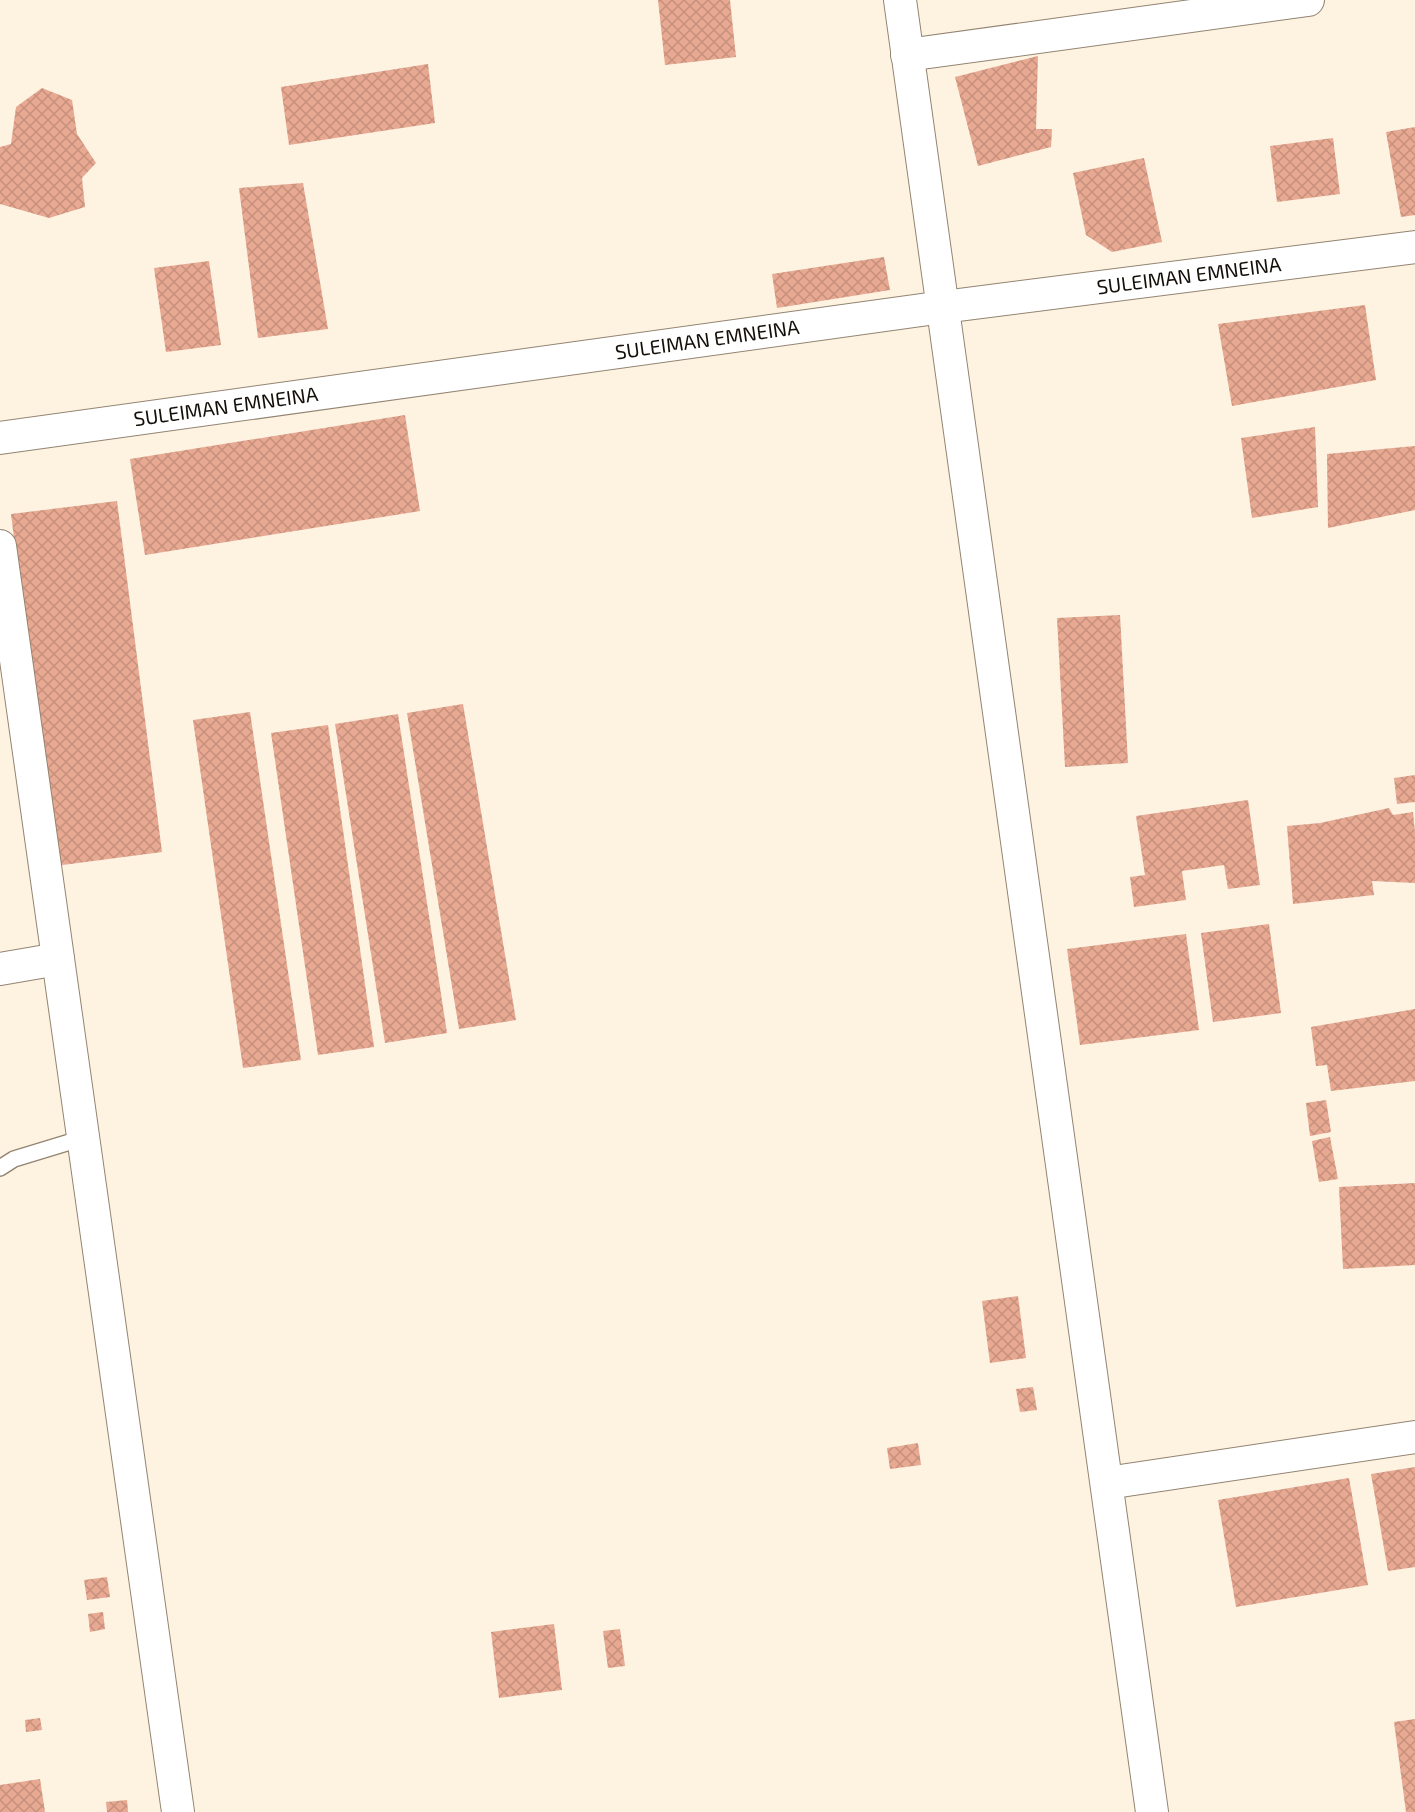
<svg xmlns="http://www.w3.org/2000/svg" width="1415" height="1812" viewBox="0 0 1415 1812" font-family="'Exo 2',sans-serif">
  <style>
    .building { fill: url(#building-cross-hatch) }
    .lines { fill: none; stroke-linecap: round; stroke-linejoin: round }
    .lane-casing { stroke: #938472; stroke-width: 18 }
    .street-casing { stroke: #938472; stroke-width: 34 }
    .lane { stroke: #fff; stroke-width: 15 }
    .street { stroke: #fff; stroke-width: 32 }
    .labels { text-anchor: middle; stroke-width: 6; stroke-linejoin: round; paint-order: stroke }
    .street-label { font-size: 20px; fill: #130e07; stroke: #fef2e1 }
  </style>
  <defs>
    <pattern id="building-cross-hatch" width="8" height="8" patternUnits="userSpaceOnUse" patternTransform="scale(1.5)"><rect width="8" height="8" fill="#e8a992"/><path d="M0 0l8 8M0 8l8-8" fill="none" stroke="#c6907c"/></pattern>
  </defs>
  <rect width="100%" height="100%" fill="#fef2e1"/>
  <path class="building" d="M658 0H730L736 57 665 65Z
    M1038 56 1036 129H1052L1051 147 978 166 955 77Z
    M428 64 435 123 289 145 281 87Z
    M42 88 72 100 77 134 96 163 82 178 85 207 49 218 0 204V147L11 144 16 107Z
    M1415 127V215L1401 217 1386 132Z
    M1333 138 1340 194 1277 202 1270 146Z
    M1144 158 1162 242 1112 252 1086 235 1073 173Z
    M303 183 328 329 258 338 239 188Z
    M884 257 890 290 777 308 772 274Z
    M209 261 221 345 166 352 154 268Z
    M1365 305 1376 380 1232 406 1218 324Z
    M405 415 420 511 145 555 130 459Z
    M1315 427 1318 507 1252 518 1241 438Z
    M1415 446V510L1328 528 1327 454Z
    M117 501 162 852 55 866 11 514Z
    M1120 615 1128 763 1065 767 1057 618Z
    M463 704 516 1020 459 1029 407 713Z
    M250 712 301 1060 243 1068 193 720Z
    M398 714 447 1033 385 1043 335 724Z
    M328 725 374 1047 318 1055 271 733Z
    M1415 775V802L1397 804 1394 778Z
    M1248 800 1260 885 1228 889 1224 865 1182 871 1186 900 1134 907 1130 877 1145 875 1136 816Z
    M1389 808 1393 815 1413 812 1415 832V883L1372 881 1374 895 1293 904 1287 826 1320 823Z
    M1269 924 1281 1013 1213 1022 1201 933Z
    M1186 934 1199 1030 1080 1045 1067 949Z
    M1415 1009V1081L1331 1091 1327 1065 1316 1066 1311 1027Z
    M1326 1100 1331 1132 1310 1136 1306 1103Z
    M1330 1137 1338 1179 1319 1182 1312 1141Z
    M1415 1183V1265L1343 1269 1339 1187Z
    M1018 1296 1026 1358 990 1363 982 1301Z
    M1033 1387 1037 1410 1020 1412 1016 1389Z
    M918 1443 921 1465 890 1469 887 1448Z
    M1415 1467V1567L1388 1571 1371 1474Z
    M1349 1478 1368 1585 1236 1607 1218 1500Z
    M107 1577 110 1597 87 1600 84 1580Z
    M103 1612 105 1629 90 1632 88 1614Z
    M554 1624 562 1690 499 1698 491 1632Z
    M620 1629 625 1666 608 1668 603 1631Z
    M40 1718 42 1730 26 1732 25 1720Z
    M1415 1719V1812H1406L1394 1722Z
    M40 1779 45 1812H0V1785Z
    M127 1800 128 1812H107L106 1802Z"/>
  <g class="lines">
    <g class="lane-casing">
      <path id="lane" d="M0 1168 14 1159 83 1138"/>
    </g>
    <g class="street-casing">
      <g id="street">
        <path d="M900 0 1152 1812"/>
        <path d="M907 55 1308 0"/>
        <path id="s1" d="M0 438 943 307 1415 247"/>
        <path d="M0 546 178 1812"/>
        <path d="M0 969 58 959"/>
        <path d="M1107 1483 1415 1437"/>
      </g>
    </g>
    <use href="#lane" class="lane"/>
    <use href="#street" class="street"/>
  </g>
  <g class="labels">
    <g class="street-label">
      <text dy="7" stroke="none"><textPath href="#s1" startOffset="1200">SULEIMAN EMNEINA</textPath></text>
      <text dy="7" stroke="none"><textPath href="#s1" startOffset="714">SULEIMAN EMNEINA</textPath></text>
      <text dy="7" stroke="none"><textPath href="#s1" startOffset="228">SULEIMAN EMNEINA</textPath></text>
    </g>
  </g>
</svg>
